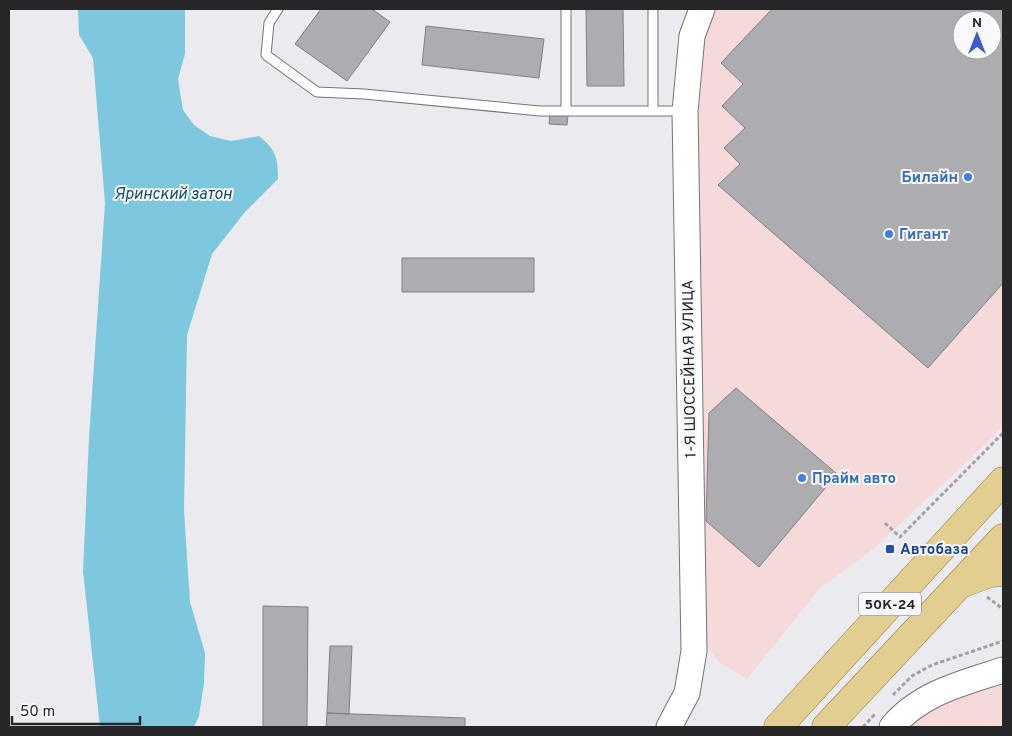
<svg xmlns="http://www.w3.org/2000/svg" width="1012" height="736" viewBox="0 0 1012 736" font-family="Overpass,sans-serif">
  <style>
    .commercial { fill: #f5dad9; fill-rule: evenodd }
    .water { fill: #7dc7df }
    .building { fill: #adacb1; stroke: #818084; fill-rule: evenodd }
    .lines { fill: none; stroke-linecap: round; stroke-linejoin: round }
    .lane-casing { stroke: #747478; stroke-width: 11 }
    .secondary-casing { stroke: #747478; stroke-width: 27 }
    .primary-casing { stroke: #947e3d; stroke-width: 29 }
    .path { stroke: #a1a1a4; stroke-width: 3; stroke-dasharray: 4 2.5; stroke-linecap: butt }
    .lane { stroke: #fff; stroke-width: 9 }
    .secondary { stroke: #fff; stroke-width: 25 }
    .primary { stroke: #e3ce91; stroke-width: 28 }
    .shop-dot { fill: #3f7fe0; stroke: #f8f8fd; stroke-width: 2 }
    .transit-dot { fill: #1a4fb4; stroke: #f8f8fd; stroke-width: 2 }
    .labels { text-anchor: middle; stroke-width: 4; stroke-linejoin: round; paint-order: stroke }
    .shield { fill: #f8f8fd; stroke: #656568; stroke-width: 1 }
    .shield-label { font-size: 14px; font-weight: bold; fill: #262628 }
    .shop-label { font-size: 15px; font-weight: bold; fill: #366cbe; stroke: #f8f8fd; text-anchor: start }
    .street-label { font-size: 15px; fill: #262628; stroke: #f8f8fd }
    .transit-label { font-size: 15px; font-weight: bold; fill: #164399; stroke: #f8f8fd; text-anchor: start }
    .water-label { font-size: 16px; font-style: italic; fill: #125162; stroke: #f8f8fd }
  </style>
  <rect width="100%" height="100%" fill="#ebebef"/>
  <path class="commercial" d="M714 9H1003V426L985 445 871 551 821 587 747 679 720 663 699 637 696 129 700 63 709 22ZM962 20H992V50H962Z
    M1003 683V727H906L927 710Z"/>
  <path class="water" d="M78 9H185V54L178 79 183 110 194 125 210 136 231 141 259 136C276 150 278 157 278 179L245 212 212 254 187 335 184 511 190 602 205 653 204 683 199 716 194 727H100L83 571 89 438 105 203 93 58 79 35Z"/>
  <path class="building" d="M321 9H372L390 22 347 81 295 44Z
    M586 9H623L624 86H587Z
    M772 9H1003V283L928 368 718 185 740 164 724 148 745 128 722 106 743 84 721 63ZM962 20H992V50H962Z
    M426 26 544 39 539 78 422 65Z
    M550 113 568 115 567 125 549 124Z
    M402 258H534V292H402Z
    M736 388 837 474 759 567 706 521 709 413Z
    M263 606 308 607 307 727H263Z
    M330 646H352L349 714 327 713Z
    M327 713 465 718V727H326Z"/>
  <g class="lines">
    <g class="lane-casing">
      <path id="lane" d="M278 9 269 23 266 55 317 92 364 94 540 111H683
        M566 9V111
        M653 9V111"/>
    </g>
    <g class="secondary-casing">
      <path id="secondary" d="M669 727 687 693 694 651 685 111 692 36 702 9
        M892 727C920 693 963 683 1003 670"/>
    </g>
    <g class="primary-casing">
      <path id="primary" d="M963 583 990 573 1003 572
        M778 727 1003 481
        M826 727 1003 538"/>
    </g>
    <path class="path" d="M885 523 900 537 1003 433
      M987 597 1003 609
      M893 695 912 676 932 665 1003 641
      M863 727 875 714"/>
    <use href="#lane" class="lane"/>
    <use href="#secondary" class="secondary"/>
    <use href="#primary" class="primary"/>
  </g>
  <g class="shop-dot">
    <circle cx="968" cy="177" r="5"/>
    <circle cx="889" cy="234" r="5"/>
    <circle cx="802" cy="478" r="5"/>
  </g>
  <rect class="transit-dot" x="885" y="544" width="10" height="10" rx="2.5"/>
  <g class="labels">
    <rect class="shield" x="859" y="592.5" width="62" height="23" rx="4"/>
    <g class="shield-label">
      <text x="890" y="609">50К-24</text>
    </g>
    <g class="shop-label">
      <text x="958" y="182" text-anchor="end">Билайн</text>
      <text x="899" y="239">Гигант</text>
      <text x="812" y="483">Прайм авто</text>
    </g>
    <g class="street-label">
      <text transform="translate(689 369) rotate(-91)" y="5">1-Я ШОССЕЙНАЯ УЛИЦА</text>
    </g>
    <g class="transit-label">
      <text x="900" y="554">Автобаза</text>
    </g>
    <g class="water-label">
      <text x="173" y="199">Яринский затон</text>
    </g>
  </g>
  <rect width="1012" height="736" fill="none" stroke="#262628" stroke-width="20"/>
  <g transform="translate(977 35)"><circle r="24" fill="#f8f8fd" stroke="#a4a4a8"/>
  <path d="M0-4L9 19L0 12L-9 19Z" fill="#3e59cb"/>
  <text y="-8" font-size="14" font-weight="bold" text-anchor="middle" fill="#262628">N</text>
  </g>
  <path d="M12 716v8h128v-8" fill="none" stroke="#262628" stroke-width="2.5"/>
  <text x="20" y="716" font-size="15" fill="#262628" stroke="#f8f8fd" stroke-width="4" paint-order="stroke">50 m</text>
</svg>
